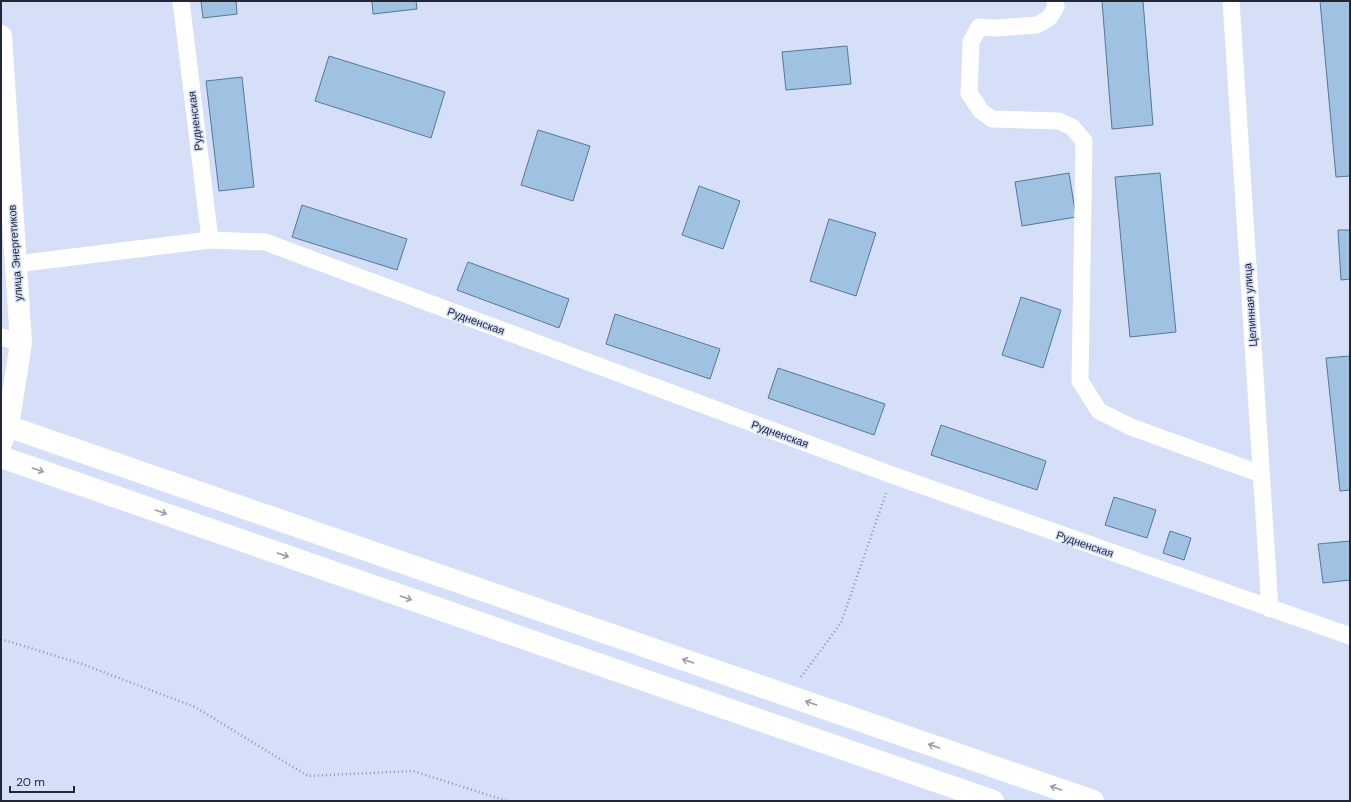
<svg xmlns="http://www.w3.org/2000/svg" width="1351" height="802" viewBox="0 0 1351 802" font-family="'DM Sans',sans-serif">
  <style>
    .building { fill: #9fc2e3; stroke: #577796 }
    .lines { fill: none; stroke-linecap: round; stroke-linejoin: round }
    .path { stroke: #8f97ac; stroke-width: 2.5; stroke-dasharray: 1 3; stroke-linecap: butt }
    .street { stroke: #fff; stroke-width: 17 }
    .secondary { stroke: #fff; stroke-width: 22 }
    .highway { stroke: #fff; stroke-width: 22 }
    .oneway { stroke: #9b9ea5 }
    .labels { text-anchor: middle; stroke-width: 3; stroke-linejoin: round; paint-order: stroke }
    .street-label { font-size: 11px; fill: #212736; stroke: #d5dff8 }
  </style>
  <rect width="100%" height="100%" fill="#d5dff8"/>
  <path class="building" d="M201 1H236L237 14 203 18Z
    M372 1H416L417 9 373 14Z
    M1102 1H1143L1153 125 1112 129Z
    M1320 1H1350V176L1336 177Z
    M847 46 851 84 786 90 782 52Z
    M329 56 445 92 431 138 315 101Z
    M242 77 254 187 219 191 206 81Z
    M538 130 590 146 573 201 521 185Z
    M1069 173 1076 217 1022 226 1015 182Z
    M1160 173 1176 332 1130 337 1115 177Z
    M699 186 740 201 723 249 682 235Z
    M302 205 407 239 397 270 292 237Z
    M829 219 876 233 856 296 810 281Z
    M1338 230H1350V279L1341 280Z
    M468 262 569 299 559 328 457 290Z
    M1021 297 1061 310 1043 368 1002 355Z
    M615 314 720 349 710 379 606 344Z
    M1350 356V490L1340 491 1326 358Z
    M778 368 885 404 874 435 768 398Z
    M941 425 1046 461 1037 490 931 455Z
    M1114 497 1156 510 1147 538 1105 525Z
    M1170 531 1191 538 1184 560 1163 553Z
    M1350 541V580L1323 583 1318 544Z"/>
  <g class="lines">
    <path class="path" d="M1 639 82 664 195 707 308 776 413 771 507 801
      M801 677 841 623 886 493"/>
    <path class="street" d="M181 1 210 240
      M1055 1 1056 7 1049 18 1037 25 996 28 979 27 971 42 969 93 981 111 992 119 1059 121 1072 127 1084 141 1080 381 1099 411 1131 427 1261 474
      M1231 1 1270 609
      M16 264 210 240 265 242 892 475 1350 636
      M1 337 21 343"/>
    <path class="secondary" d="M1 36 21 343 8 426 1 443"/>
    <path class="highway" d="M1 424 1093 801
      M1 457 993 801"/>
  </g>
  <defs><path id="oneway-shaft" d="M-6 0H5M1.5-3L5.5 0L1.5 3" fill="none" stroke-width="1.6" stroke-linecap="round" stroke-linejoin="round"/></defs>
  <g class="oneway">
    <use href="#oneway-shaft" transform="translate(38 470) rotate(19)"/>
    <use href="#oneway-shaft" transform="translate(161 512) rotate(19)"/>
    <use href="#oneway-shaft" transform="translate(283 555) rotate(19)"/>
    <use href="#oneway-shaft" transform="translate(406 598) rotate(19)"/>
    <use href="#oneway-shaft" transform="translate(688 661) rotate(-161)"/>
    <use href="#oneway-shaft" transform="translate(811 703) rotate(-161)"/>
    <use href="#oneway-shaft" transform="translate(934 746) rotate(-161)"/>
    <use href="#oneway-shaft" transform="translate(1056 788) rotate(-161)"/>
  </g>
  <g class="labels">
    <g class="street-label">
      <text transform="translate(195 121) rotate(-97)" y="4">Рудненская</text>
      <text transform="translate(15 253) rotate(-94)" y="4">улица Энергетиков</text>
      <text transform="translate(1250 305) rotate(-94)" y="4">Целинная улица</text>
      <text transform="translate(476 321) rotate(20)" y="4">Рудненская</text>
      <text transform="translate(780 434) rotate(20)" y="4">Рудненская</text>
      <text transform="translate(1085 544) rotate(19)" y="4">Рудненская</text>
    </g>
  </g>
  <rect width="1351" height="802" fill="none" stroke="#212736" stroke-width="4"/>
  <path d="M10 786v6h64v-6" fill="none" stroke="#212736" stroke-width="2"/>
  <text x="16" y="786" font-size="12" fill="#212736" stroke="#d5dff8" stroke-width="3" paint-order="stroke">20 m</text>
</svg>
